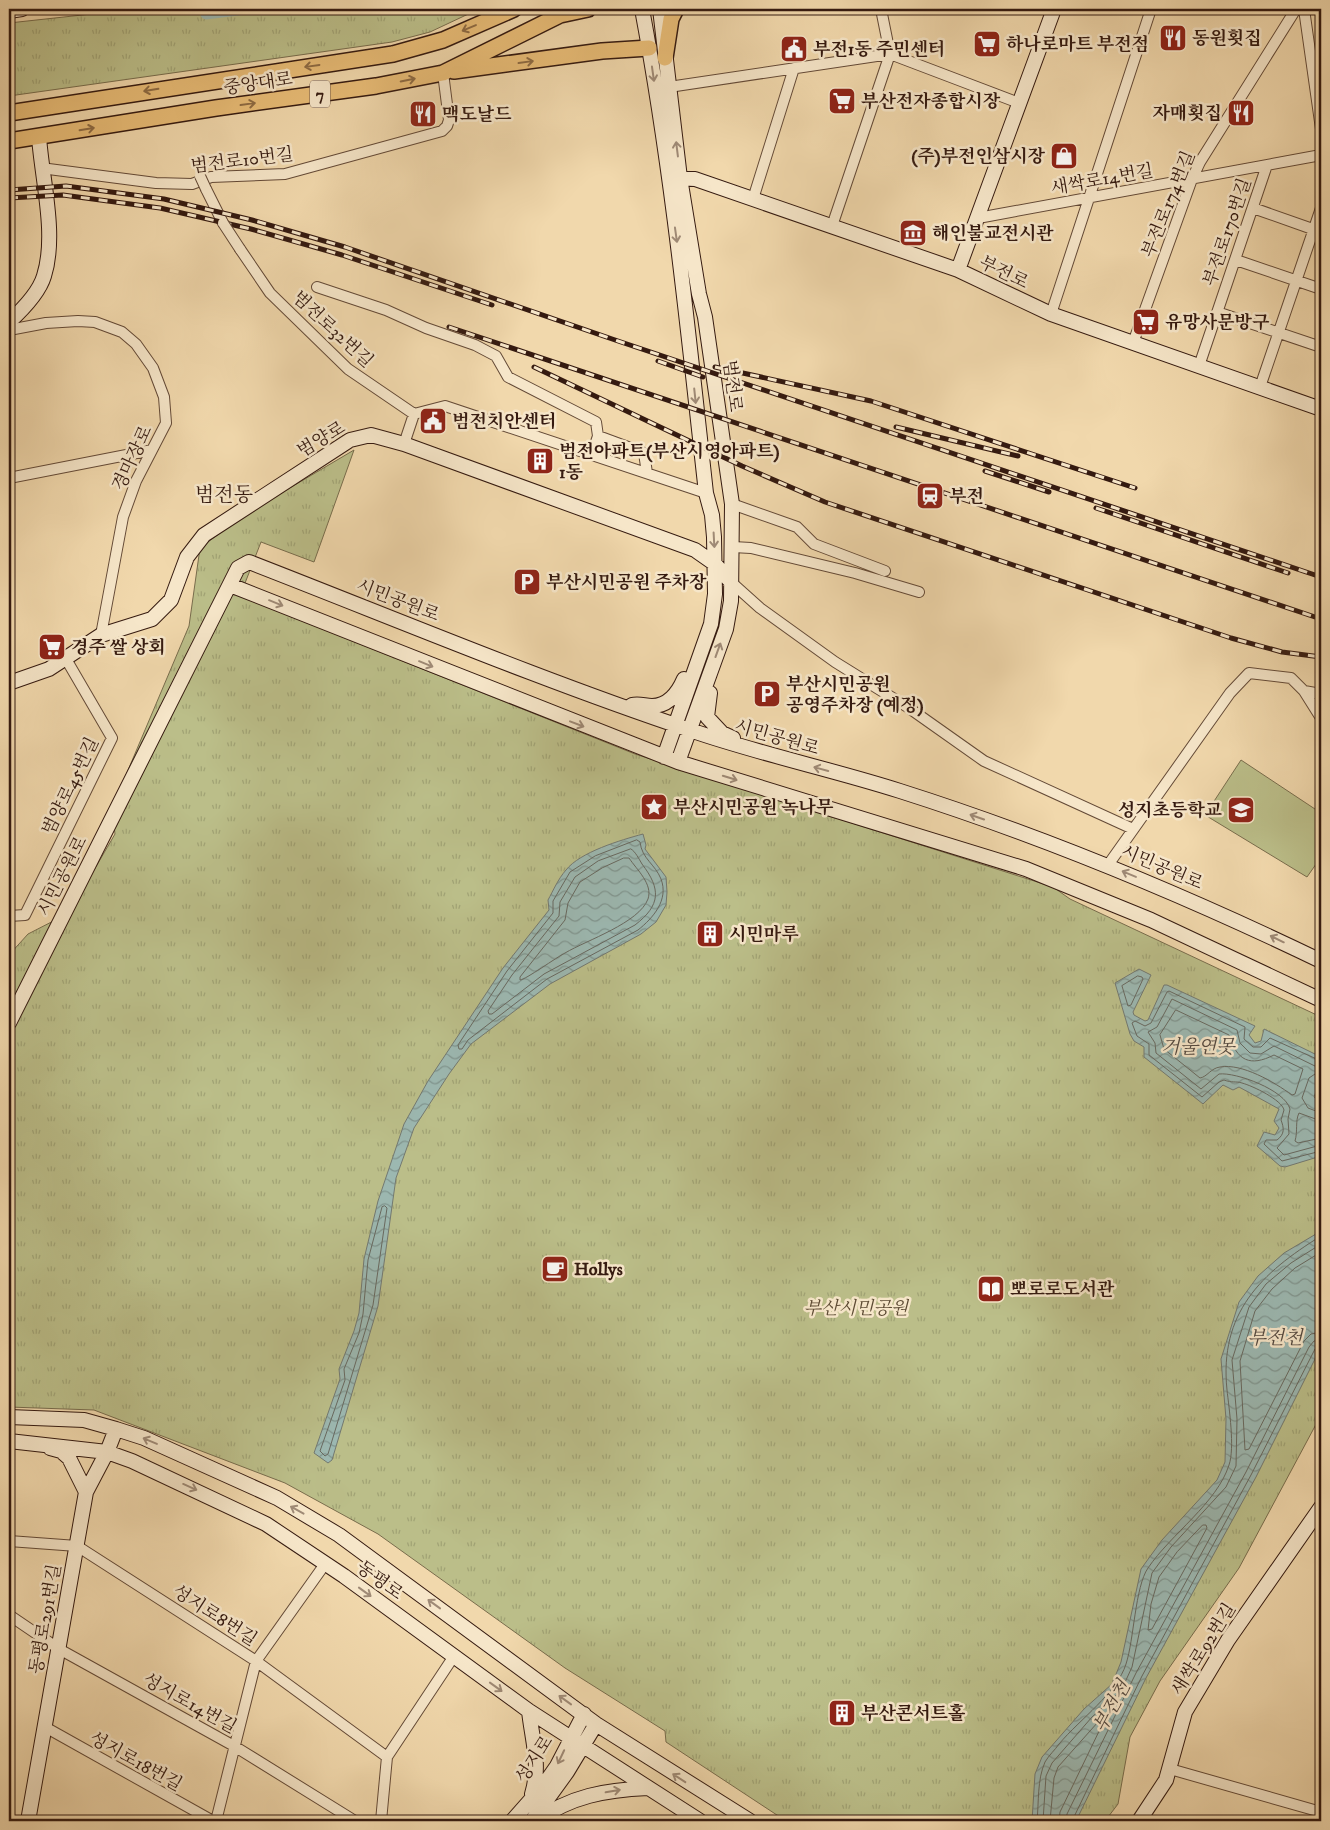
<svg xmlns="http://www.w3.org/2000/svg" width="1330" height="1830" viewBox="0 0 1330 1830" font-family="'IM FELL DW Pica','Noto Serif KR',serif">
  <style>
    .grass { fill: url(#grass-tufts); stroke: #786c4c }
    .garden { fill: #bbbe89; stroke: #786c4c }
    .water { fill: url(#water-waves); stroke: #737971 }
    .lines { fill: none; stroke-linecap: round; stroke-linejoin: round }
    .shore { stroke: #686960; stroke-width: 1 }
    .canal { stroke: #9cb8b1; stroke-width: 11 }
    .street-casing { stroke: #644a37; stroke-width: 12 }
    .secondary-casing { stroke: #351a10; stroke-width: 16 }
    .primary-casing { stroke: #351a10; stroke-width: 18 }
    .street { stroke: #f6e6c9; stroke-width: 10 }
    .secondary { stroke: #f6e6c9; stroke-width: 14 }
    .primary { stroke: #e8bc76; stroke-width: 15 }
    .rail-casing { stroke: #351a10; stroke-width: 5 }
    .rail { stroke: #f6e6c9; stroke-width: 3; stroke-dasharray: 9; stroke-linecap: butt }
    .street-bridge-casing { stroke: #644a37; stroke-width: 12; stroke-linecap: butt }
    .street-bridge { stroke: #f6e6c9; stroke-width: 10 }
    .oneway { stroke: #8e6b43 }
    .oneway2 { stroke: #9f8a76 }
    .labels { text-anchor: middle; stroke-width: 5; stroke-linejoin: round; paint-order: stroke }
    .shield { fill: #f6e6c9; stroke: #6f5748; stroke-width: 1 }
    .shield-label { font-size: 16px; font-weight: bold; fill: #351a10 }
    .poi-label { font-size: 18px; font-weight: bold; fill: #351a10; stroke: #f6e6c9; text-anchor: start }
    .street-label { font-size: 18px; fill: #351a10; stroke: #f6e6c9 }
    .park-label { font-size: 18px; font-style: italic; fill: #5d4b34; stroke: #f6e6c9 }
    .water-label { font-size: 19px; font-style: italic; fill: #544940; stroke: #f6e6c9 }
    .quarter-label { font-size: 20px; fill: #351a10; stroke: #f6e6c9 }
  </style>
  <defs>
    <pattern id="grass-tufts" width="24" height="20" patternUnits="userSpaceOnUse" patternTransform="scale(1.25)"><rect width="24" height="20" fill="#bbbe89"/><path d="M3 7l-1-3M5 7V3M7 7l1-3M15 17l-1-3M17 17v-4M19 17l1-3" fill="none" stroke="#a1a375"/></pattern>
    <pattern id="water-waves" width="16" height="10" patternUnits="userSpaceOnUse" patternTransform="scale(1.25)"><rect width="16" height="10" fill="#9cb8b1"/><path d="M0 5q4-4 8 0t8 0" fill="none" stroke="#80958f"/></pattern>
  </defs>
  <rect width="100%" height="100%" fill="#f1d8ac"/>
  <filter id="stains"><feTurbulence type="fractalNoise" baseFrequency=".004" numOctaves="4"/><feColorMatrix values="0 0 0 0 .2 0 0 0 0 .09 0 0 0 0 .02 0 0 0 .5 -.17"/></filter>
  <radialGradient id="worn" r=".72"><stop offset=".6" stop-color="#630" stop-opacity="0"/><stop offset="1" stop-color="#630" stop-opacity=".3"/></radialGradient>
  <path class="grass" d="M137 9H479L430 32 392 42 9 96V23Z
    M354 450 314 562 261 542 240 596 635 754 1053 887 1070 899 1321 1017V1415L1239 1568 1160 1681 1130 1737 1118 1804 1105 1821H786L666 1742 665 1731 565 1668 378 1534 285 1483 94 1410 9 1407V955L28 934 69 913 115 834 112 808 189 626 200 548 244 515Z"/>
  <path class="garden" d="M1241 760 1321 813V857L1307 877 1205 815Z"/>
  <path class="water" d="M643 834 646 845 645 849 666 877 667 892 666 905 656 922 641 934 550 984 471 1044 449 1074 414 1128 396 1178 378 1306 332 1460 328 1463 314 1453 340 1379 339 1369 354 1331 359 1313 364 1259 378 1201 404 1124 428 1081 503 968 549 910 548 900C553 891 558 879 566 870 580 852 621 840 643 834Z
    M1139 969 1151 975 1133 1012 1134 1015 1145 1021 1148 1020 1164 985H1167L1255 1026 1249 1035 1255 1043 1261 1041 1264 1029 1321 1057V1078L1314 1097 1321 1103V1156L1285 1167 1280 1166 1257 1146 1264 1132 1275 1135 1279 1128 1274 1121 1279 1109 1239 1087 1233 1090 1223 1085 1203 1104 1144 1057V1047L1134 1041 1130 1034 1115 983Z
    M1321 1231V1347L1256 1477 1146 1678 1076 1821H1032L1035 1774 1042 1757 1084 1709 1112 1684 1121 1662 1141 1569 1162 1540 1217 1480 1225 1462 1226 1419 1221 1359 1239 1302 1258 1276 1284 1253Z"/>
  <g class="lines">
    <path class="shore" d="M637 840 640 842C642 859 655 864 661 879 669 900 653 918 638 930L547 979 468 1040 462 1049H459L458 1045 507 971 553 913V901L570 872 595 856Z
      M631 849C635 851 639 859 642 864 661 889 661 905 635 925L544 974 492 1014H489L488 1011 512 975 559 916 560 902 575 877 598 861Z
      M624 858H629C637 870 653 884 648 899 639 923 587 940 565 953 557 957 525 980 520 980V977L565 920 568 903 580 882 602 868Z
      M1138 976 1142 977 1143 979 1131 1005 1128 1006 1122 986Z
      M1176 1010 1229 1035C1237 1061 1250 1067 1274 1055L1303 1069 1295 1094 1292 1095C1274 1082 1242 1063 1220 1067 1211 1068 1207 1077 1200 1078L1164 1049 1160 1035Z
      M1321 1061 1270 1038 1261 1047H1253L1244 1039 1245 1027 1169 991 1167 992 1151 1023 1145 1026 1135 1021 1132 1023 1137 1036 1149 1044V1055L1202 1097 1219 1082 1224 1080C1232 1083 1236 1081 1242 1083 1253 1086 1282 1100 1284 1110L1281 1120C1284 1128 1285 1134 1277 1140H1266L1264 1144 1282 1161 1321 1151
      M1321 1113 1308 1108 1302 1098 1309 1078 1318 1072 1319 1068 1274 1046 1261 1054 1250 1053 1240 1043 1237 1030 1172 999 1157 1027 1148 1032 1155 1043 1156 1053 1201 1089 1219 1074C1236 1072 1285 1090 1290 1109L1288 1119 1289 1134 1277 1148 1284 1155 1321 1145
      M1321 1121 1299 1113C1295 1121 1298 1131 1295 1141L1298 1143 1321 1138
      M385 1206 387 1208 373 1305 328 1454 325 1456 320 1451 345 1380 344 1369 359 1333 363 1314 368 1260 382 1207Z
      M1321 1252 1295 1268 1272 1289 1255 1311 1240 1361 1245 1450 1249 1449 1304 1341 1311 1334 1321 1332
      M1203 1525H1206L1207 1528 1152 1629 1148 1630 1151 1604 1159 1577 1177 1552Z
      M1037 1821C1039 1802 1037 1780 1045 1762 1049 1755 1055 1750 1059 1744 1080 1719 1117 1693 1126 1664 1134 1640 1135 1587 1148 1568 1171 1534 1217 1503 1229 1465 1235 1448 1229 1408 1227 1390 1219 1313 1261 1273 1321 1236
      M1043 1821 1046 1776 1052 1763 1092 1717 1121 1691 1132 1667 1152 1573 1171 1547 1226 1487 1236 1466 1237 1419 1232 1360 1249 1307 1266 1284 1291 1263 1321 1244
      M1050 1821 1054 1778 1058 1767 1098 1722 1102 1720 1103 1723 1060 1812 1059 1821
      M1066 1821 1067 1814 1136 1673 1246 1472 1309 1347 1314 1341 1321 1340
      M1072 1821 1142 1676 1251 1475 1315 1349 1321 1346"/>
    <path class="canal" d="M206 14 245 9"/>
    <g class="street-casing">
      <path id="street" d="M881 9 890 54
        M1304 9 1321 129
        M669 87 890 54 1019 103
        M41 168 156 183 192 184 211 177 285 174 442 131 447 126 449 120 443 73
        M206 189 223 223
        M753 199 794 68
        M1253 208 1321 232
        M978 218 1321 155
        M832 226 890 54
        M240 249 270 293 348 369 414 414 445 406 706 493
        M1236 260 1321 289
        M317 287 386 310 426 328 475 345 496 356 508 377 596 422 598 436
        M1217 312 1321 347
        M1051 314 1151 9
        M9 330 46 323 78 321 95 322 122 332 136 344 153 368 164 397 166 423 136 481 123 517 101 635
        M1133 343 1192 179 1200 162 1296 9
        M1199 366 1267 165
        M1260 387 1321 208
        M404 444 414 414
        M592 454 598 436 644 453 647 473
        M9 478 152 450
        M732 504 797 527 814 544 885 571
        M733 547 751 548 855 573 919 592
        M731 582 760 608 835 662 909 708 984 761 1133 829
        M1304 691 1321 694
        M1108 865 1230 693 1249 673 1291 678 1304 691 1321 718
        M9 916 25 915 112 738 66 659
        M9 1541 77 1546 256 1661 387 1757
        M9 1615 59 1649 234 1746 355 1821
        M45 1727 213 1821
        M1170 1769 1321 1812
        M216 1821 256 1661 325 1564
        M381 1821 387 1757 454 1656"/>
    </g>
    <g class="secondary-casing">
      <path id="secondary" d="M642 9C672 169 688 331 706 493L712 515 714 537 715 594 711 624 664 757
        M660 9 680 178 699 294 705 317 732 504 731 601 726 629 678 762
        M9 11 22 9
        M673 178 695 179 958 270 1051 314 1321 409
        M958 270 1054 9
        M9 322C21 311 39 293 44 276 57 235 42 180 39 137
        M230 585 678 762 1026 869 1151 920 1321 1000
        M9 683 49 669 101 635 152 619 171 600 187 557 204 535 350 440 371 435 404 444 695 550 715 564 731 582
        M710 693 707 717 722 733 733 738
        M632 705C639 703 645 706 652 706 669 706 678 693 684 679
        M9 1023 238 568 249 562C396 619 541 680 690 730 759 754 831 769 900 791 1045 837 1184 895 1321 961
        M9 1417 84 1420 116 1429 144 1438 277 1498 339 1535 596 1724 750 1821
        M9 1441 107 1452 132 1461 266 1524 344 1576 529 1711 700 1821
        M50 1448 61 1451 69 1458 86 1492
        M529 1711C532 1740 541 1765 532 1794
        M533 1819 567 1772 596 1724
        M28 1821 86 1492 107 1452 116 1429
        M512 1821 543 1786 557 1766 584 1714
        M536 1821C571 1796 605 1790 648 1788
        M1139 1821 1166 1780 1185 1712 1228 1640 1321 1507"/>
    </g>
    <g class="primary-casing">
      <path id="primary" d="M665 58 671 19 676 9
        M454 71 602 51 649 48
        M9 113 393 54 443 40 514 9
        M9 141 216 108 376 86 443 73 560 15 588 9"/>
    </g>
    <use href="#street" class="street"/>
    <use href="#secondary" class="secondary"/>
    <use href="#primary" class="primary"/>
    <g class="rail-casing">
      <path id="rail" d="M9 190 66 186 164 199 252 220 345 247 618 341 1321 577
        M9 198 63 195 160 208 251 229 342 255 492 305
        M449 327 1321 619
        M658 361 703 377
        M534 367 742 466 825 502 1231 638 1282 652 1321 657
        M715 367 871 401 1135 488
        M896 427 1018 456
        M985 471 1049 492
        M1096 508 1288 573"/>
    </g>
    <use href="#rail" class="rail"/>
    <g class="street-bridge-casing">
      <path id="street-bridge" d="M200 176 206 189
        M223 223 240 249"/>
    </g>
    <use href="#street-bridge" class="street-bridge"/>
  </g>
  <defs><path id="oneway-shaft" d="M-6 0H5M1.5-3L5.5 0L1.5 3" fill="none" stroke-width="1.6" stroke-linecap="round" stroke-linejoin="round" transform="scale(1.25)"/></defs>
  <g class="oneway">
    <use href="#oneway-shaft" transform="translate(469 28) rotate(157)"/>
    <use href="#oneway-shaft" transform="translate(526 62) rotate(-8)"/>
    <use href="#oneway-shaft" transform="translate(312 66) rotate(172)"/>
    <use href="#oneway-shaft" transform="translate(408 80) rotate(-11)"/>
    <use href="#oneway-shaft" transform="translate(151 90) rotate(171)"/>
    <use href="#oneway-shaft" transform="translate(248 104) rotate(-8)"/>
    <use href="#oneway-shaft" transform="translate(87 129) rotate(-9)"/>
  </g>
  <g class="oneway2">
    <use href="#oneway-shaft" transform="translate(653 74) rotate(82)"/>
    <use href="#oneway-shaft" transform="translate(677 149) rotate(-97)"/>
    <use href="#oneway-shaft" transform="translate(676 235) rotate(82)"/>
    <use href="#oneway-shaft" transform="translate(695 396) rotate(84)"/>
    <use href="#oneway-shaft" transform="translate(714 540) rotate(87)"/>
    <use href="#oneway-shaft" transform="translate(276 603) rotate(22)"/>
    <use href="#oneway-shaft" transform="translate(718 650) rotate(-70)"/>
    <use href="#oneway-shaft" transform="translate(426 664) rotate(22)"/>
    <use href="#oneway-shaft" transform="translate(577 724) rotate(21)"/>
    <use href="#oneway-shaft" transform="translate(821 769) rotate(-165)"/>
    <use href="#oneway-shaft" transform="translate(730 778) rotate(17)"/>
    <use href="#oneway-shaft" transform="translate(977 817) rotate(-161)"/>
    <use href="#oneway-shaft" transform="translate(1129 874) rotate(-157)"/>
    <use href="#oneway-shaft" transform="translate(1277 939) rotate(-154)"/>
    <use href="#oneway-shaft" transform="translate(150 1441) rotate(-157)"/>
    <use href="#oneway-shaft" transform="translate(190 1487) rotate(24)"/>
    <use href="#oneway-shaft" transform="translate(297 1510) rotate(-151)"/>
    <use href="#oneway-shaft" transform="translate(365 1592) rotate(36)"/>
    <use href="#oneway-shaft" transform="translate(434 1604) rotate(-144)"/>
    <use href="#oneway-shaft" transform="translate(496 1687) rotate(36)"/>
    <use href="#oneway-shaft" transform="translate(565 1700) rotate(-144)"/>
    <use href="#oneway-shaft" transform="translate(561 1757) rotate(115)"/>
    <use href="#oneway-shaft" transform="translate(679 1778) rotate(-147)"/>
    <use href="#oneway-shaft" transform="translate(613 1791) rotate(-10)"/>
  </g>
  <defs>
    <g id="restaurant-square" transform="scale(1.4375)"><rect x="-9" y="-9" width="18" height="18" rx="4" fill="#8f2418" stroke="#f6e6c9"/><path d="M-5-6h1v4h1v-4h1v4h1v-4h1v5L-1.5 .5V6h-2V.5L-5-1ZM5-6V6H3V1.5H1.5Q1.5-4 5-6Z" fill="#fff"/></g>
    <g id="supermarket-square" transform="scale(1.4375)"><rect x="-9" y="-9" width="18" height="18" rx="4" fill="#8f2418" stroke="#f6e6c9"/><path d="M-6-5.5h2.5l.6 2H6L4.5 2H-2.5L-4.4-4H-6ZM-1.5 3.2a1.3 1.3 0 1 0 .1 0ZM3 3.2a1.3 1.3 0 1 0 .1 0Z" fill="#fff"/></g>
    <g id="civic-square" transform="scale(1.4375)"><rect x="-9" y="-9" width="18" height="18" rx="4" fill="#8f2418" stroke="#f6e6c9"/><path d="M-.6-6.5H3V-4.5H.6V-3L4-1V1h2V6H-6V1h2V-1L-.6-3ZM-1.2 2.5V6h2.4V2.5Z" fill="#fff"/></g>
    <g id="shop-square" transform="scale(1.4375)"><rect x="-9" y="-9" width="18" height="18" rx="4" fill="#8f2418" stroke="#f6e6c9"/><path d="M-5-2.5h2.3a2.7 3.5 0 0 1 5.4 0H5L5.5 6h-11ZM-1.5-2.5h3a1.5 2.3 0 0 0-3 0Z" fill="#fff"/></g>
    <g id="museum-square" transform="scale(1.4375)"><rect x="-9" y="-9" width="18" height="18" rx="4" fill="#8f2418" stroke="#f6e6c9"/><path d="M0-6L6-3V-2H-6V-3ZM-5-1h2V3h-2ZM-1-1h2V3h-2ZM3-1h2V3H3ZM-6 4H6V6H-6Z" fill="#fff"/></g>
    <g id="building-square" transform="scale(1.4375)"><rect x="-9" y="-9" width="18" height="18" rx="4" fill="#8f2418" stroke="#f6e6c9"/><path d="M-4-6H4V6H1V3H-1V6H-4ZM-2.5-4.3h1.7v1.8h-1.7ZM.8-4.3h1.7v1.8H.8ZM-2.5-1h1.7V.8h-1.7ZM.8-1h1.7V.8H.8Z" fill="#fff"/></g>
    <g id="station-square" transform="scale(1.4375)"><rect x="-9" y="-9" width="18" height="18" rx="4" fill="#8f2418" stroke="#f6e6c9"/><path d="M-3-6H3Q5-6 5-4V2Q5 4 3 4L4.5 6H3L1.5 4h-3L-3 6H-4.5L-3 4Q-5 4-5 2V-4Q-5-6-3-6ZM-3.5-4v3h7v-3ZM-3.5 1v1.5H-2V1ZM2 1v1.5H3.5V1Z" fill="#fff"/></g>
    <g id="parking-square" transform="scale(1.4375)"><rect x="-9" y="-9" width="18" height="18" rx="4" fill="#8f2418" stroke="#f6e6c9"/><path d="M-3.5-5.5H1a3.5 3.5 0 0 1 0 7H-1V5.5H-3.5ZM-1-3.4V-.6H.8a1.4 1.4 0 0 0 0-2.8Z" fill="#fff"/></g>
    <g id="sight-square" transform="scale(1.4375)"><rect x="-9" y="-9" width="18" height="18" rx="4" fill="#8f2418" stroke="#f6e6c9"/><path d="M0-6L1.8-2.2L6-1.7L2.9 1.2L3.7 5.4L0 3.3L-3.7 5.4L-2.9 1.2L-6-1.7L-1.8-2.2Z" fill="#fff"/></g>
    <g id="school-square" transform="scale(1.4375)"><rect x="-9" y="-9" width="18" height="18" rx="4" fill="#8f2418" stroke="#f6e6c9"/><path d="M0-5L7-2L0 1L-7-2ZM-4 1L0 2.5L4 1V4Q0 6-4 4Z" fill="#fff"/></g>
    <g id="cafe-square" transform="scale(1.4375)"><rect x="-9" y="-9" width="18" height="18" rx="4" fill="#8f2418" stroke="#f6e6c9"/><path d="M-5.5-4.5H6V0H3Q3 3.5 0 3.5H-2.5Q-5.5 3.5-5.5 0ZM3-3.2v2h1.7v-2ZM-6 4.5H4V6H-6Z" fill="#fff"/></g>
    <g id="library-square" transform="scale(1.4375)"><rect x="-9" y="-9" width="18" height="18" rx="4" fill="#8f2418" stroke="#f6e6c9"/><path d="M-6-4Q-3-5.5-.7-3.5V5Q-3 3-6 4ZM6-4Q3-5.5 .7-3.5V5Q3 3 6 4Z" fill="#fff"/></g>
  </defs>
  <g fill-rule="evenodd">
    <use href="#restaurant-square" x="1173" y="38"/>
    <use href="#supermarket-square" x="987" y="44"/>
    <use href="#civic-square" x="794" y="49"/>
    <use href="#supermarket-square" x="842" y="101"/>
    <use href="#restaurant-square" x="1241" y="113"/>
    <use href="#restaurant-square" x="423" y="114"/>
    <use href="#shop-square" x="1064" y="156"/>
    <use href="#museum-square" x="913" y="233"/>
    <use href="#supermarket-square" x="1146" y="322"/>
    <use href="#civic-square" x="433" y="421"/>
    <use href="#building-square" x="540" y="461"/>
    <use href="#station-square" x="930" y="496"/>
    <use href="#parking-square" x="527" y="582"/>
    <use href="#supermarket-square" x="52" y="647"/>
    <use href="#parking-square" x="767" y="694"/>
    <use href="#sight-square" x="654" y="807"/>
    <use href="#school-square" x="1241" y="810"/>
    <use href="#building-square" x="710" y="934"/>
    <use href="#cafe-square" x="555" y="1269"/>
    <use href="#library-square" x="991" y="1289"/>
    <use href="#building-square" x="842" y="1713"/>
  </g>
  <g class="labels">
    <rect class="shield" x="310" y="80.5" width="20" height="27" rx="4"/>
    <g class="shield-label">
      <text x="320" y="100">7</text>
    </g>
    <g class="poi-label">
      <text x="1192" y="44">동원횟집</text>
      <text x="1006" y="50">하나로마트 부전점</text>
      <text x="813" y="55">부전1동 주민센터</text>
      <text x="861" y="107">부산전자종합시장</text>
      <text x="1222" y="119" text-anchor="end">자매횟집</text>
      <text x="442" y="120">맥도날드</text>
      <text x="1045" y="162" text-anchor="end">(주)부전인삼시장</text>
      <text x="932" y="239">해인불교전시관</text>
      <text x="1165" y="328">유망사문방구</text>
      <text x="452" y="427">범전치안센터</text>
      <text x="559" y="457">범전아파트(부산시영아파트)<tspan x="559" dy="21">1동</tspan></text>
      <text x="949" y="502">부전</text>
      <text x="546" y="588">부산시민공원 주차장</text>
      <text x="71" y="653">경주 쌀 상회</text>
      <text x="786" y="690">부산시민공원<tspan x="786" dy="21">공영주차장 (예정)</tspan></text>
      <text x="673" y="813">부산시민공원 녹나무</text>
      <text x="1222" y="816" text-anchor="end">성지초등학교</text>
      <text x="729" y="940">시민마루</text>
      <text x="574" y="1275">Hollys</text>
      <text x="1010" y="1295">뽀로로도서관</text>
      <text x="861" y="1719">부산콘서트홀</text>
    </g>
    <g class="street-label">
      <text transform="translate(258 83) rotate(-8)" y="6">중앙대로</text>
      <text transform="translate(242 160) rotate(-7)" y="6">범전로10번길</text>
      <text transform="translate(1102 179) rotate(-10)" y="6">새싹로14번길</text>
      <text transform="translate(1168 204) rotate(-68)" y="6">부전로174번길</text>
      <text transform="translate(1227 232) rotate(-71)" y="6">부전로170번길</text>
      <text transform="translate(1004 272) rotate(26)" y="6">부전로</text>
      <text transform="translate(333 329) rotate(43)" y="6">범전로32번길</text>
      <text transform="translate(733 386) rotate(83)" y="6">범전로</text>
      <text transform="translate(321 439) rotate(-31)" y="6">범양로</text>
      <text transform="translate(132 458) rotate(-65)" y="6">경마장로</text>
      <text transform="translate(398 600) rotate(21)" y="6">시민공원로</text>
      <text transform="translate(777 737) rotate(16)" y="6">시민공원로</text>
      <text transform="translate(70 786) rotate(-64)" y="6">범양로45번길</text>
      <text transform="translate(1162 867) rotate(23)" y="6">시민공원로</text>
      <text transform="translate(62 876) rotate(-63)" y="6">시민공원로</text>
      <text transform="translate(380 1580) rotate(36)" y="6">동평로</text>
      <text transform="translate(215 1615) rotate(33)" y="6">성지로8번길</text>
      <text transform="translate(45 1619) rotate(-80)" y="6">동평로291번길</text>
      <text transform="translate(1203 1649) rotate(-58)" y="6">새싹로92번길</text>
      <text transform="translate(190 1703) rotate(29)" y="6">성지로14번길</text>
      <text transform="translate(534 1759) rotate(-57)" y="6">성지로</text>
      <text transform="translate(136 1761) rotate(29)" y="6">성지로18번길</text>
    </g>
    <g class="park-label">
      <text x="856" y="1314">부산시민공원</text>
    </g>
    <g class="water-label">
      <text x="1198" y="1053">거울연못</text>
      <text x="1275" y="1344">부전천</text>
      <text transform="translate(1111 1706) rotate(-61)" y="7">부전천</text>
    </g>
    <g class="quarter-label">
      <text x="224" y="501">범전동</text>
    </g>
  </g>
  <rect width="1330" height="1830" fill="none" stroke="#f1d8ac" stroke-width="30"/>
  <rect x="10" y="10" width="1310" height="1810" fill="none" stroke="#351a10" stroke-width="2.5"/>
  <rect x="15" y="15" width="1300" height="1800" fill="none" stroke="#351a10"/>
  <rect width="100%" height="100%" filter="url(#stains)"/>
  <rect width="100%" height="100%" fill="url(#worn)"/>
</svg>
